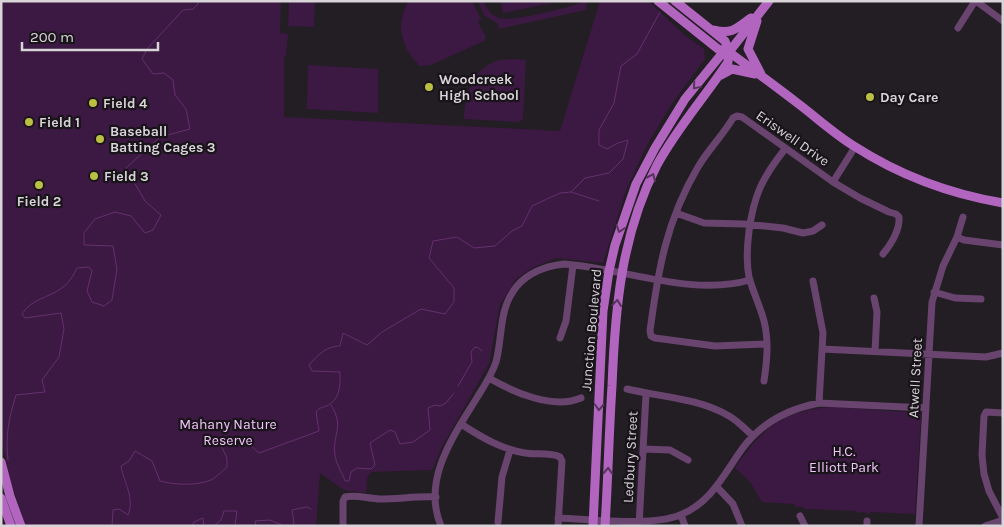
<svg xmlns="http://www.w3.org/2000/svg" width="1004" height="527" viewBox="0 0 1004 527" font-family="Karla,sans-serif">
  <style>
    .green { fill: #3c1942 }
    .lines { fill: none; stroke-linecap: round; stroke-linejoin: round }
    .stream { stroke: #652f6f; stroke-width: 1 }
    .minor { stroke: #68446f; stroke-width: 7 }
    .major { stroke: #b165bf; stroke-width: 9 }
    .oneway { stroke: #56345c }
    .poi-dot { fill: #bbc044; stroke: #19141a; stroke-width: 2 }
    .labels { text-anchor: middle; stroke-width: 4.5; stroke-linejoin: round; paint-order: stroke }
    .poi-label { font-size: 14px; font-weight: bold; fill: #d8d4d8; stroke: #19141a; text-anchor: start }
    .street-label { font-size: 14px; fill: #d8d4d8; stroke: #19141a }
    .park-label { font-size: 14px; fill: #f3c5fc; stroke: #19141a }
  </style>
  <rect width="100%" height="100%" fill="#231d24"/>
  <path class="green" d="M1 1H281L280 33 288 34 286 56H284V117L560 131 600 1H648L688 38 704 49 705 59 673 102 648 143 626 190 603 263 556 258 532 268 516 279 500 305 489 364 443 445 432 470 371 472 367 478 366 493 344 490 320 473 316 526H26L11 483 1 438Z
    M289 1H315L314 27 288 26Z
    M409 1H472L481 19 478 22 486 37 484 41 431 65 420 66C402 49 394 24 409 1Z
    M478 1H484C486 9 491 15 499 18 511 22 557 10 571 6 579 4 581 1 589 1L586 6V10L499 29 498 24 484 15Z
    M501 1H561L503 13Z
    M512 59 526 60 523 119 519 122 464 119C464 97 473 69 496 61 501 59 507 60 512 59Z
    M308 65 378 69V113L307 109Z
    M835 407 919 413 921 416 915 514 871 512 869 514 864 512 858 513 856 511 809 509 807 510 802 507H796L794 504 762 502 750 482 735 468C762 428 784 409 835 407Z"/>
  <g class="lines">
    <path class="stream" d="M571 192 599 201
      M458 386 472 362 471 352 474 348 477 347 482 351
      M331 405C345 427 332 434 335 455 336 464 342 472 345 481H349L351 472 357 468 371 469 375 465 370 443 390 430 395 432 400 444 413 442 430 430 428 408 435 405 440 406 446 403 454 393
      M8 460C5 437 9 417 16 395L45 392 42 380 59 357 64 329 61 313 25 318 22 314C31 299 48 298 62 288 69 283 73 276 77 268L89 267 92 271 87 291 92 302 104 306 112 300 117 269 113 246 84 245V233L95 219 115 212 131 216 145 233 153 230 161 215 145 201 126 168 160 137 190 129 186 109 175 95 173 80 164 73 153 74 142 59 147 49 183 10 193 9 198 4 197 1
      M112 526 113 510 119 509 128 515C135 498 124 483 121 466L129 461 135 451 152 461 160 481C175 485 196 486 211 480 217 477 222 471 227 467V458L219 441C234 431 248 443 259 453L319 431 316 412C320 406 325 408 330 404 341 396 340 384 340 372L312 371 309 365C318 355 326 346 340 346L343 333 367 345 382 332 421 309 445 314 454 302V288L429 258 433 241 457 237 474 248 495 246 512 231 522 226 532 206 560 193 571 192 585 178 609 173 623 159 628 140 618 143 607 149 599 145V130L614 103 621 66 637 54 660 12
      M192 526 194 522 203 518 204 526
      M214 526 221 520 224 511H237L235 526
      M256 526 255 521 270 520 284 526
      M292 526 294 523 292 510 307 507 311 509"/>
    <path class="minor" d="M976 1 1003 21
      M958 28 975 1
      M833 182 855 147
      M676 213 704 223 744 224 783 228 803 233 813 231 822 225
      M957 237 964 240 1003 245
      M813 281 823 333 819 403
      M934 292 955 298 981 299
      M874 298 877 312 875 351
      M560 338 566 321 573 265
      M767 344 715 346 655 338 651 336 650 331C658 271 666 221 698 167 708 150 723 135 733 118L737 116 742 117 833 182 860 198 889 212 896 214 899 217C900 229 891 244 883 254
      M822 349 986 357 1003 353
      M489 378C513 392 553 410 581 398
      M764 381C767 361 769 341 764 321 760 306 753 292 749 277 746 262 747 247 749 231 754 195 762 178 785 149
      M627 389C661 397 698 398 729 416 738 421 745 429 753 436
      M1003 413 986 412 984 416 982 455 984 474 989 491 1003 518
      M461 424C481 437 501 449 525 453 536 455 550 452 560 457L562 461 558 526
      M643 449 670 450 688 460
      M717 487 733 504 742 526
      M681 515 685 526
      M800 516 805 526
      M558 518C592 519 650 527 680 515 711 503 724 474 742 449 761 423 788 409 819 403L926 408
      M498 522 502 477 510 450
      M343 526V501L345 497C356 494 369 499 380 499 399 499 417 496 436 497
      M441 526C421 479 455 434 478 396 485 385 492 374 496 362 503 336 498 309 517 286 529 272 546 266 564 264 623 268 691 297 750 280
      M639 526 646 394
      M867 526V521
      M919 526 932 302 943 266 957 237 963 217
      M985 526 1003 520"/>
    <path class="major" d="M658 1 718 49 729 52C752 69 774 85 796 102 816 117 833 133 854 146 899 175 950 194 1003 203
      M675 1 725 41 729 52
      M757 21 748 49 761 74
      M714 30C732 35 737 28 751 18
      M721 75 732 69 755 74
      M1 462 10 496 21 526
      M1 498 11 526
      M593 526 603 311 609 271 615 245 636 184 655 148 685 99 720 56 729 52 769 1
      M605 526C608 479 609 432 612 386 615 309 621 235 657 165 677 128 705 97 728 62L729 52"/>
  </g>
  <defs><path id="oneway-chevron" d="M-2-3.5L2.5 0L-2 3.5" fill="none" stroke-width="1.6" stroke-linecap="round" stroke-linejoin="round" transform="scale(1.25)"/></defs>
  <g class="oneway">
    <use href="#oneway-chevron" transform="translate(696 86) rotate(130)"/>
    <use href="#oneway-chevron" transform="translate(652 177) rotate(-66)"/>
    <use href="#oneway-chevron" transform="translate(620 229) rotate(108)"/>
    <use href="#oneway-chevron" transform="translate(617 303) rotate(-83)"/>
    <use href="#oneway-chevron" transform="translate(599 407) rotate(93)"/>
    <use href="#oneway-chevron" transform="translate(608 471) rotate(-87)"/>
  </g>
  <g class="poi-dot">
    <circle cx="429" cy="87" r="5"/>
    <circle cx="870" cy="97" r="5"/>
    <circle cx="93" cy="103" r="5"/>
    <circle cx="29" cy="122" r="5"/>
    <circle cx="100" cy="139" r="5"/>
    <circle cx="94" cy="176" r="5"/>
    <circle cx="39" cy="185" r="5"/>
  </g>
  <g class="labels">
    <g class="poi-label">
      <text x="439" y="84">Woodcreek<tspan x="439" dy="16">High School</tspan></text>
      <text x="880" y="102">Day Care</text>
      <text x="103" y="108">Field 4</text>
      <text x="39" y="127">Field 1</text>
      <text x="110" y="136">Baseball<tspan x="110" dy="16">Batting Cages 3</tspan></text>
      <text x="104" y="181">Field 3</text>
      <text x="39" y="206" text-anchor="middle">Field 2</text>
    </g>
    <g class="street-label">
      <text transform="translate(793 138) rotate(35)" y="5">Eriswell Drive</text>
      <text transform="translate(591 330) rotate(-85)" y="5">Junction Boulevard</text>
      <text transform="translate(915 378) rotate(-87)" y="5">Atwell Street</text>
      <text transform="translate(630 457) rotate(-87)" y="5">Ledbury Street</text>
    </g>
    <g class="park-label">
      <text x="228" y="429">Mahany Nature<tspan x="228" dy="16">Reserve</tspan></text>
      <text x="844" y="456">H.C.<tspan x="844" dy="16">Elliott Park</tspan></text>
    </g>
  </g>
  <rect width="1004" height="527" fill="none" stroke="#d8d4d8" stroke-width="5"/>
  <path d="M22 42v8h136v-8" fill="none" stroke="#d8d4d8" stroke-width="2.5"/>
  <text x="30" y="42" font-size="15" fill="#d8d4d8" stroke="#19141a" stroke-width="4" paint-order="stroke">200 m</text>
</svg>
